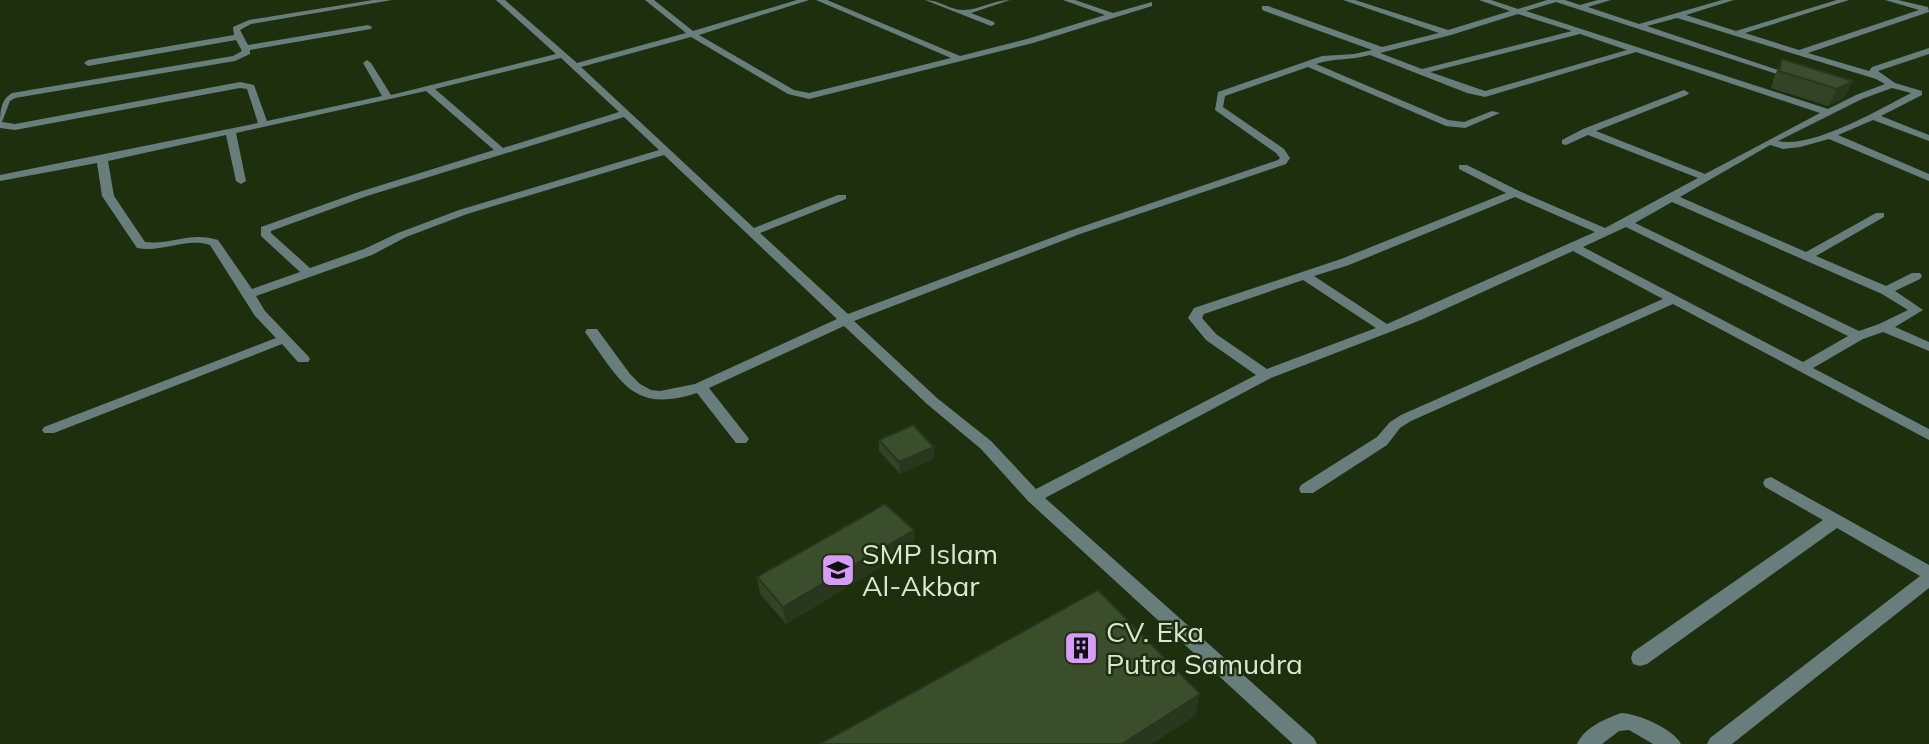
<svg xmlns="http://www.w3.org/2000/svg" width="1929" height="744" viewBox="0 0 1929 744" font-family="Mulish,sans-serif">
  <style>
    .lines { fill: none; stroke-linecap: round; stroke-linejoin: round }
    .street { fill: #677e7d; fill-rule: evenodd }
    .wall { fill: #334326 }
    .shaded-wall { fill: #29371f }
    .building { fill: #3b4e2c; stroke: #29371f; stroke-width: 2 }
    .labels { text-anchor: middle; stroke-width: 5; stroke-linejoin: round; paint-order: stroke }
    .near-poi-label { font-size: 28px; fill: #dbe7d3; stroke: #1e2f0e; text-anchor: start }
  </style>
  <rect width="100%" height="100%" fill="#1e2f0e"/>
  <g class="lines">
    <path class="street" d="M373 0H392L251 24 240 30 248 45 368 25 372 27 371 29 250 50V54L235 61 15 98 10 101 2 122 15 124 240 82 254 85 267 121 382 96 363 63 367 60 371 63 391 95 556 54 496 0H505L577 63 686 33 645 0H654L693 31 797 0H809L699 35 794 90 809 93 951 58 816 0H827L960 56 1027 39 1105 15 1063 0H1075L1113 13 1152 2V6L1033 43 809 99 788 94 691 37 581 67 754 228 838 195H846V199L760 233 848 314 1072 230 1278 160 1280 158 1276 153 1215 110 1218 92 1322 56 1354 54 1372 50 1262 10V6H1268L1382 47 1439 33 1343 0H1355L1448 30 1510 11 1479 0H1491L1518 9 1547 0H1565L1580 5 1598 0H1611L1588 7 1639 24 1722 0H1734L1686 15 1736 31 1837 0H1849L1745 33 1799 50 1919 10 1885 0H1898L1928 7 1929 12 1808 53 1869 71 1872 67 1929 48V54L1878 71 1895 83 1922 91V95L1881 116 1929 135V141L1873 120 1838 135 1929 174V181L1829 139 1800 147 1783 149 1770 145 1680 197 1806 252 1876 213H1884V217L1816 256 1886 286 1912 273H1920L1922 276 1920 279 1895 291 1923 310 1895 327 1929 342V351L1883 332 1863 339 1813 368 1929 429V440L1673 304 1411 421 1400 428 1387 445 1313 493H1301L1299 489 1301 485 1377 437 1390 422 1401 415 1663 299 1573 251 1421 320 1271 378 1045 498 1314 738 1317 744H1293L1028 501 981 449 927 404 844 326 709 388 746 435 749 439 746 443H736L697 393C632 414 621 381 587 335L585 332 587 329H597L630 374 640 384 651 390 660 391 695 384 837 319 664 155 467 214 406 237 372 255 256 296 265 311 308 356 310 359 308 362H298L282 344 54 433H44L42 430 44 427 276 338 255 316 210 245C187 237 161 253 137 248L102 196 97 163 0 181V175L258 123 247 89 240 88 15 130 0 128C0 113 0 100 12 93L233 56 242 51 236 40 88 66 84 63 88 60 234 35 233 27 249 20ZM1556 2 1789 78 1796 76 1647 26 1677 18 1876 79 1885 84 1856 95 1828 109 1526 11ZM1518 14 1572 31 1422 69 1380 53 1451 35ZM1580 34 1627 50 1485 91 1430 72ZM1636 52 1820 113 1705 174 1596 131 1687 95 1689 93 1684 90 1583 129 1562 140V144L1566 145 1588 135 1698 178 1605 228 1519 191 1467 165H1459V169L1506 193 1341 259 1194 308 1188 318 1206 340 1256 375 1036 489 991 441 937 398 854 321 1080 234 1286 164 1290 158 1284 149 1223 107 1225 96 1308 67 1446 126 1465 128 1500 113 1492 111 1464 122 1448 120 1316 64C1334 58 1353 60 1370 55L1467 93 1485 97ZM561 58 619 112 503 148 435 89ZM1892 88 1911 93C1880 109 1812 149 1778 141L1862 99ZM426 91 494 150 359 192 261 227V236L300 272 252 289 218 240C192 231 171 245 145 242L114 196 108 161 226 135 236 181 241 184 246 181 236 133ZM624 117 659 150 459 210 398 233 364 249 310 268 271 233V231L367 196ZM1515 197 1595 232 1387 324 1314 276 1349 265ZM1672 202 1882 294 1908 310 1879 324 1859 331 1635 223ZM1626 227 1848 336 1803 362 1583 247ZM1303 280 1376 328 1267 369 1216 334 1202 318 1204 314Z
      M925 0C940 0 952 11 964 10 979 10 993 0 1010 0L971 13 994 22 995 24 991 26Z
      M1771 477 1929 565V588L1732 744H1707L1710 738 1920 576 1837 528 1647 664 1640 666 1633 664 1631 658 1633 652 1823 520 1765 487 1763 483 1765 479Z
      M1621 713C1637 713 1675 730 1681 744H1653L1629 730 1619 731 1602 744H1577C1585 727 1605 719 1621 713Z"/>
  </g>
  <path class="wall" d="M1782 59 1853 81 1844 98 1828 106 1771 88 1775 75Z
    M879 440 934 447V459L900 474 879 451Z
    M914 530V547L786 624 760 594 757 577Z"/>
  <path class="shaded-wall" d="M1853 81 1844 98 1828 106 1837 89Z
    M934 447V459L900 474 899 462Z
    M914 530V547L786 624 783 607Z
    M1200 694 1195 716 1152 744H1122Z"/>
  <path class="building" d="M1782 59 1853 81 1837 89 1779 71Z
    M913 425 934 447 899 462 879 440Z
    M885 504 914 530 783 607 757 577Z
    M1098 590 1200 694 1122 744H820Z"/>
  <defs>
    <g id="school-square" transform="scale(1.75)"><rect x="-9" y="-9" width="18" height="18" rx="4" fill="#d79bf9" stroke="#1e2f0e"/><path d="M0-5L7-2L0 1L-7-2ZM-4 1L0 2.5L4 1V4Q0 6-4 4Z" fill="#111"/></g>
    <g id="building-square" transform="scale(1.75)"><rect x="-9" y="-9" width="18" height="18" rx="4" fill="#d79bf9" stroke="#1e2f0e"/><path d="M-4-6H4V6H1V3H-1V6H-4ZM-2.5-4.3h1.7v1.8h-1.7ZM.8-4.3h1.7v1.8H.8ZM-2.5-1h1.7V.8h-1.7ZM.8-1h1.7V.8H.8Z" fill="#111"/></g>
  </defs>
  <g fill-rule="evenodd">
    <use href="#school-square" x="838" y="570"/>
    <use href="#building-square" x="1081" y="648"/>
  </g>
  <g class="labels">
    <g class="near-poi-label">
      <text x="862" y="564">SMP Islam<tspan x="862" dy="32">Al-Akbar</tspan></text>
      <text x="1106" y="642">CV. Eka<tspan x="1106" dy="32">Putra Samudra</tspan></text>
    </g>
  </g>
</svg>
